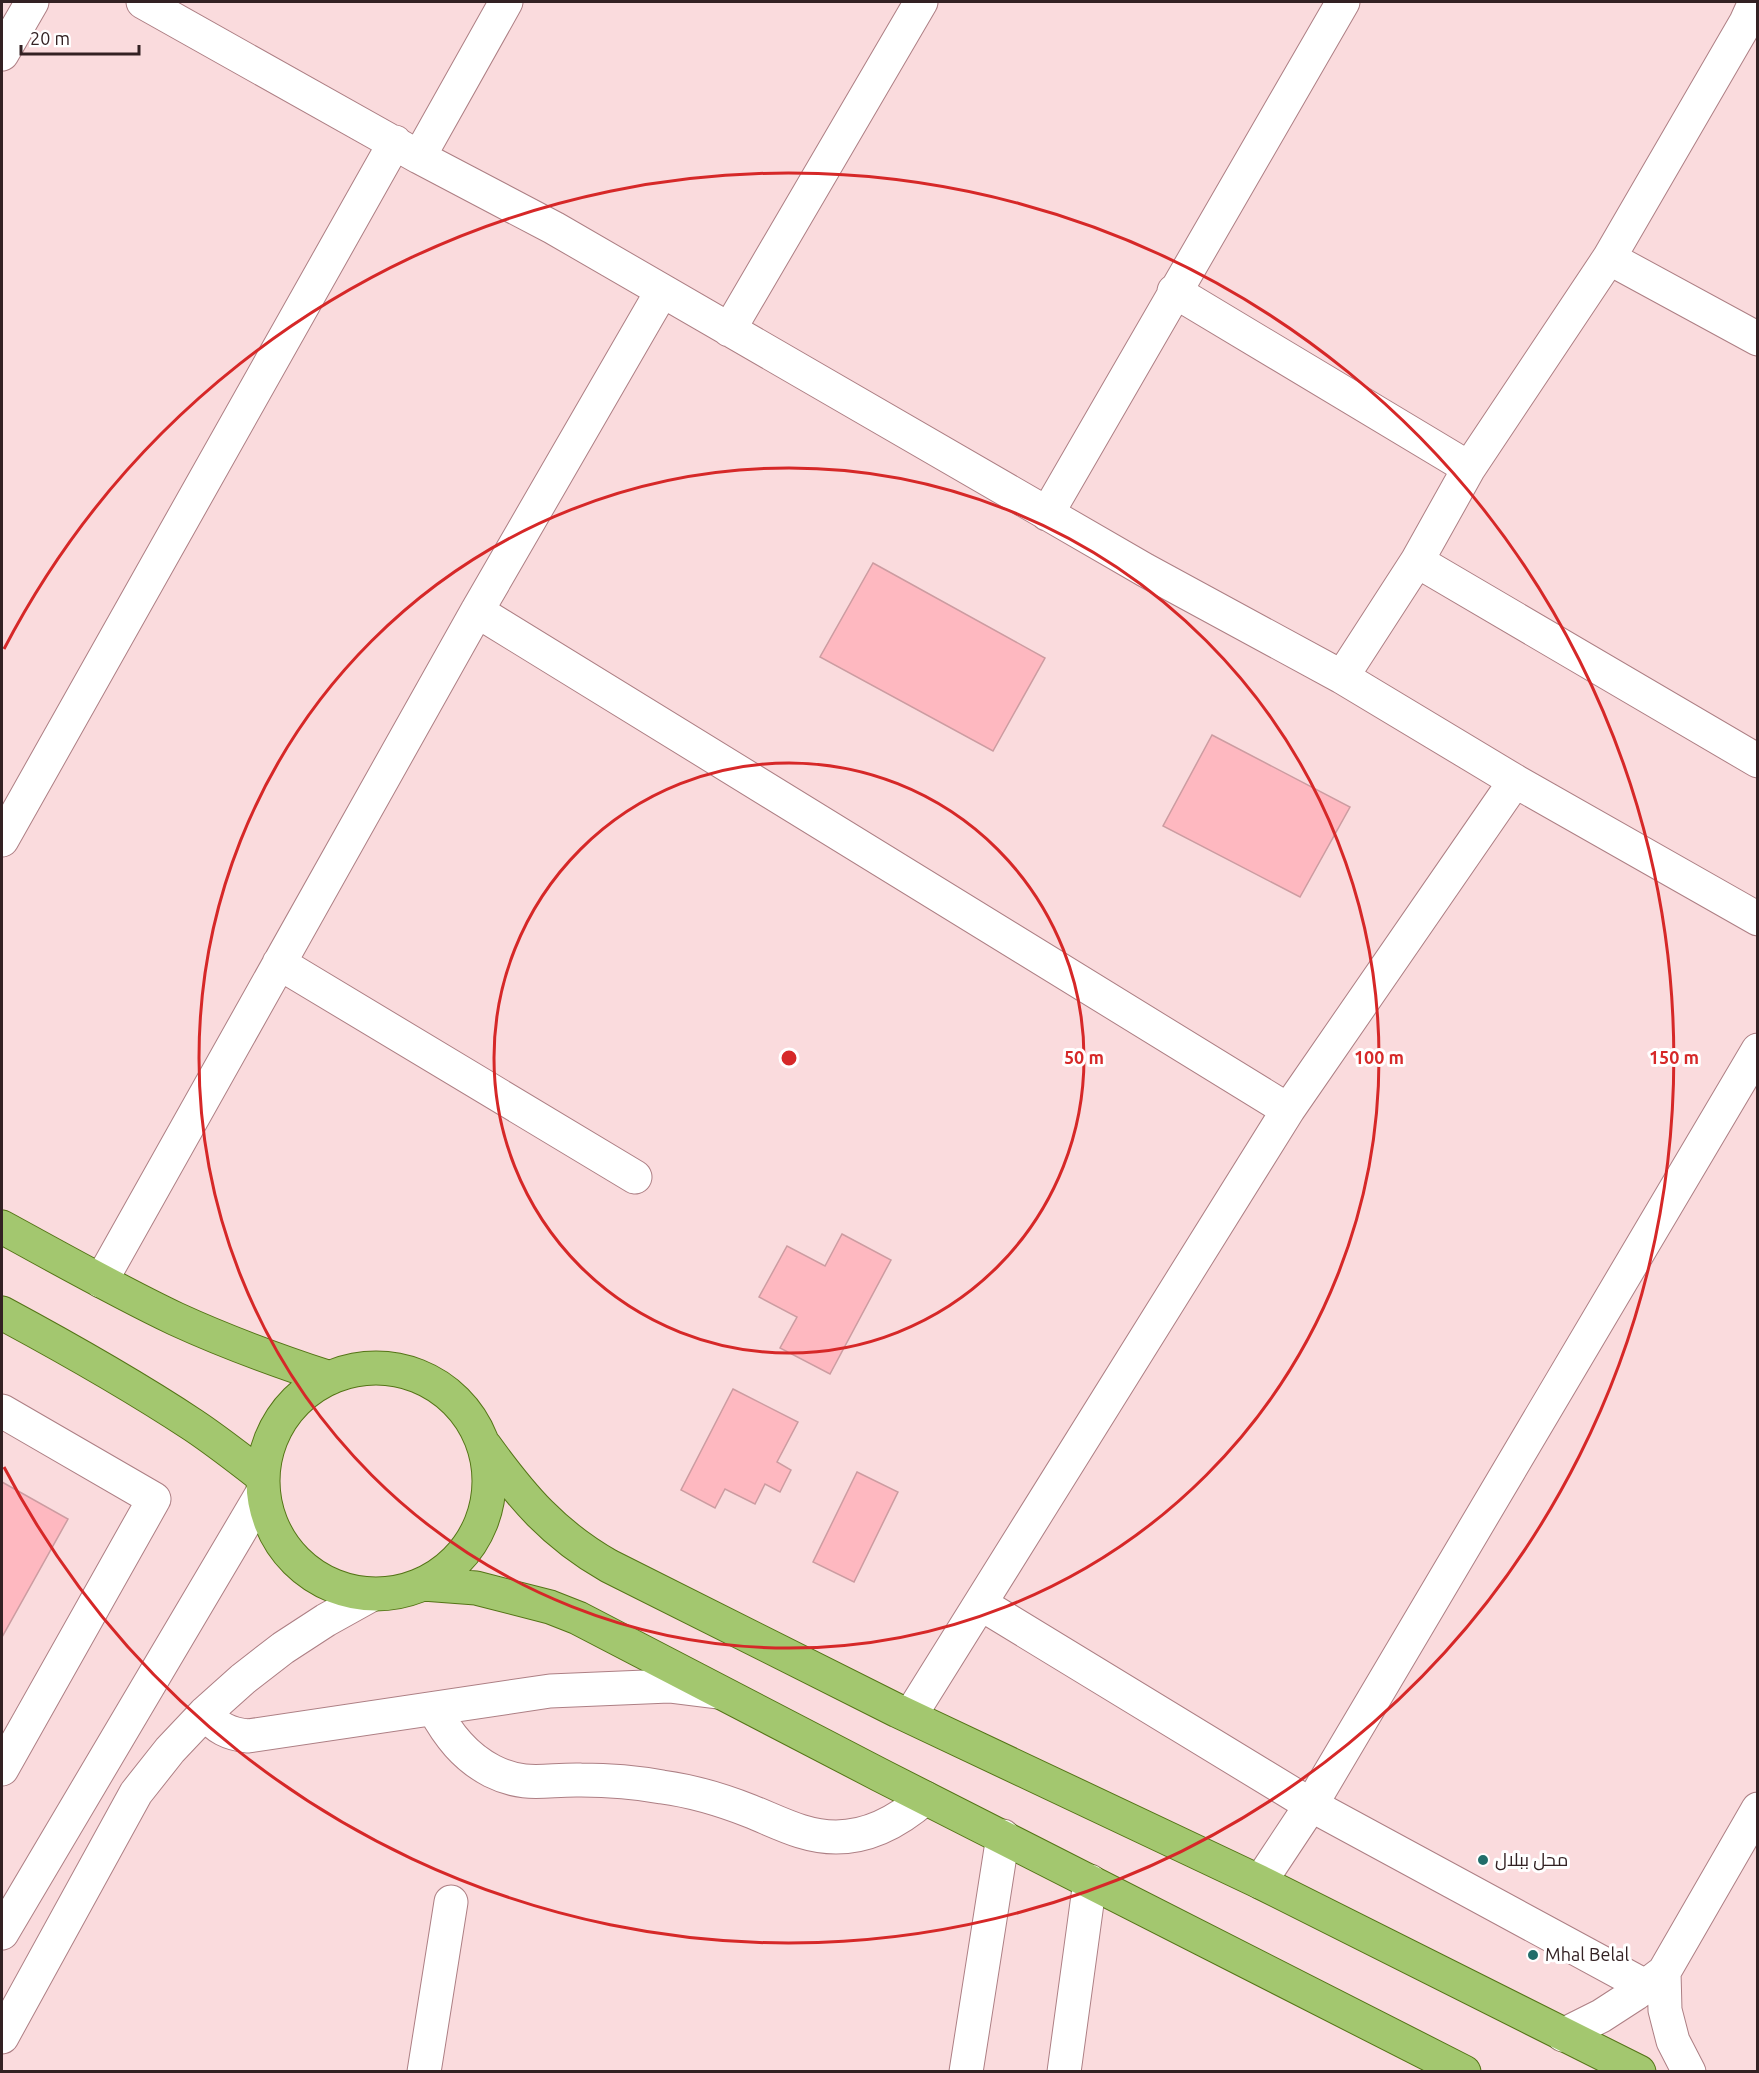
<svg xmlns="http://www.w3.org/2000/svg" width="1759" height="2073" viewBox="0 0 1759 2073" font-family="Ubuntu,Cairo,sans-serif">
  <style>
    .building { fill: #feb8c0; stroke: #cc9ca1; stroke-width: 1.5 }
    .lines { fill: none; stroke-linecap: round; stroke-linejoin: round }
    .minor-casing { stroke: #ad7f84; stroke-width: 35 }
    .major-casing { stroke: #547416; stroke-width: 35 }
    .minor { stroke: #fff; stroke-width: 33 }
    .major { stroke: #a3c76f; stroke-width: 33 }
    .ring { fill: none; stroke: #d62828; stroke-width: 3 }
    .poi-dot { fill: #226d6a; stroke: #fff; stroke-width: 2 }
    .labels { text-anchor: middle; stroke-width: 6; stroke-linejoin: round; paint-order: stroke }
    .poi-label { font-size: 18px; fill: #332123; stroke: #fff; text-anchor: start }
    .centre { fill: #d62828; stroke: #fff; stroke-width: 3 }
    .ring-label { font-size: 18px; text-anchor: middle; font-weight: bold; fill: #d62828; stroke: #fff; stroke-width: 6; stroke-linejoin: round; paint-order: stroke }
  </style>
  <rect width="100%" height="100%" fill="#fadbdd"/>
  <path class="building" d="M873 563 1045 658 993 751 820 657Z
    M1212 735 1350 807 1300 897 1163 826Z
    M842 1234 891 1260 830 1374 780 1348 797 1317 759 1297 787 1246 825 1266Z
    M733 1389 798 1422 777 1462 791 1470 780 1492 765 1484 755 1504 725 1489 715 1508 681 1490Z
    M857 1472 898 1492 854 1582 813 1562Z
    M2 1482 68 1519 2 1637Z"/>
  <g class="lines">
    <g class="minor-casing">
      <path id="minor" d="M143 2 419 157 554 228 1145 570 1342 677 1515 781 1758 919
        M2 54 32 2
        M419 157 506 2
        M1609 258 1746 22 1755 2
        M1174 291 1469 468
        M729 330 921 2
        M1047 514 1343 2
        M1417 561 1758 761
        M477 611 1288 1110
        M1342 677 1417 561 1469 468 1609 258 1758 339
        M2 840 395 142
        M279 963 635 1177
        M101 1281 477 611 662 291
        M2 1411 154 1499 2 1769
        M981 1604 1311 1805 1645 1986
        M434 1709C448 1735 465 1757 492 1771 526 1788 546 1779 581 1780 608 1780 635 1782 662 1787 692 1791 722 1800 750 1811 778 1822 804 1837 836 1837 871 1837 900 1820 925 1798
        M205 1713C217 1728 229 1734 248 1736L550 1691 669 1686 717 1692
        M910 1716 1288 1110 1515 781
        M1260 1882 1311 1805 1758 1050
        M2 1933 263 1492
        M1664 1972 1665 2010 1673 2041 1689 2072
        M1563 2035 1601 2016 1635 1994 1664 1972 1758 1809
        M2 2037 136 1793 170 1750 205 1713 243 1679 283 1648 326 1620 371 1595
        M424 2072 451 1902
        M966 2072 1003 1836
        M1064 2072 1090 1881"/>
    </g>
    <g class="major-casing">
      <path id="major" d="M2 1227C59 1258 117 1291 176 1319 226 1342 278 1361 330 1378
        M2 1313C67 1348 131 1384 193 1425 217 1441 240 1459 263 1477
        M263 1481a113 113 0 1 1 226 0a113 113 0 1 1-226 0Z
        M485 1446C522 1497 553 1534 609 1566L898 1711 1260 1882 1639 2072
        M423 1584 476 1588 550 1607 578 1618 880 1775 1464 2072"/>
    </g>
    <use href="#minor" class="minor"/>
    <use href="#major" class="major"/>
  </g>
  <g class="ring">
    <circle cx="789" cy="1058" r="295"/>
    <circle cx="789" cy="1058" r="590"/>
    <path d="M4 649A885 885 0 1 1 4 1467"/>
  </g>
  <g class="poi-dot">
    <circle cx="1483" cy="1860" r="6"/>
    <circle cx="1533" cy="1955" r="6"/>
  </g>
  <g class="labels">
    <g class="poi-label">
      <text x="1495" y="1866">محل ببلال</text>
      <text x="1545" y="1961">Mhal Belal</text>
    </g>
  </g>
  <circle cx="789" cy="1058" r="9" class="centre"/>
  <g class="ring-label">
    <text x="1084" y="1064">50 m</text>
    <text x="1379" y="1064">100 m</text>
    <text x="1674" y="1064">150 m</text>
  </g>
  <rect width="1759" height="2073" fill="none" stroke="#332123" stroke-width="6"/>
  <path d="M21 45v9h118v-9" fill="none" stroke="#332123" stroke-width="3"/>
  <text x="30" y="45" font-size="18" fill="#332123" stroke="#ffffff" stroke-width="4.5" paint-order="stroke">20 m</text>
</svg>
